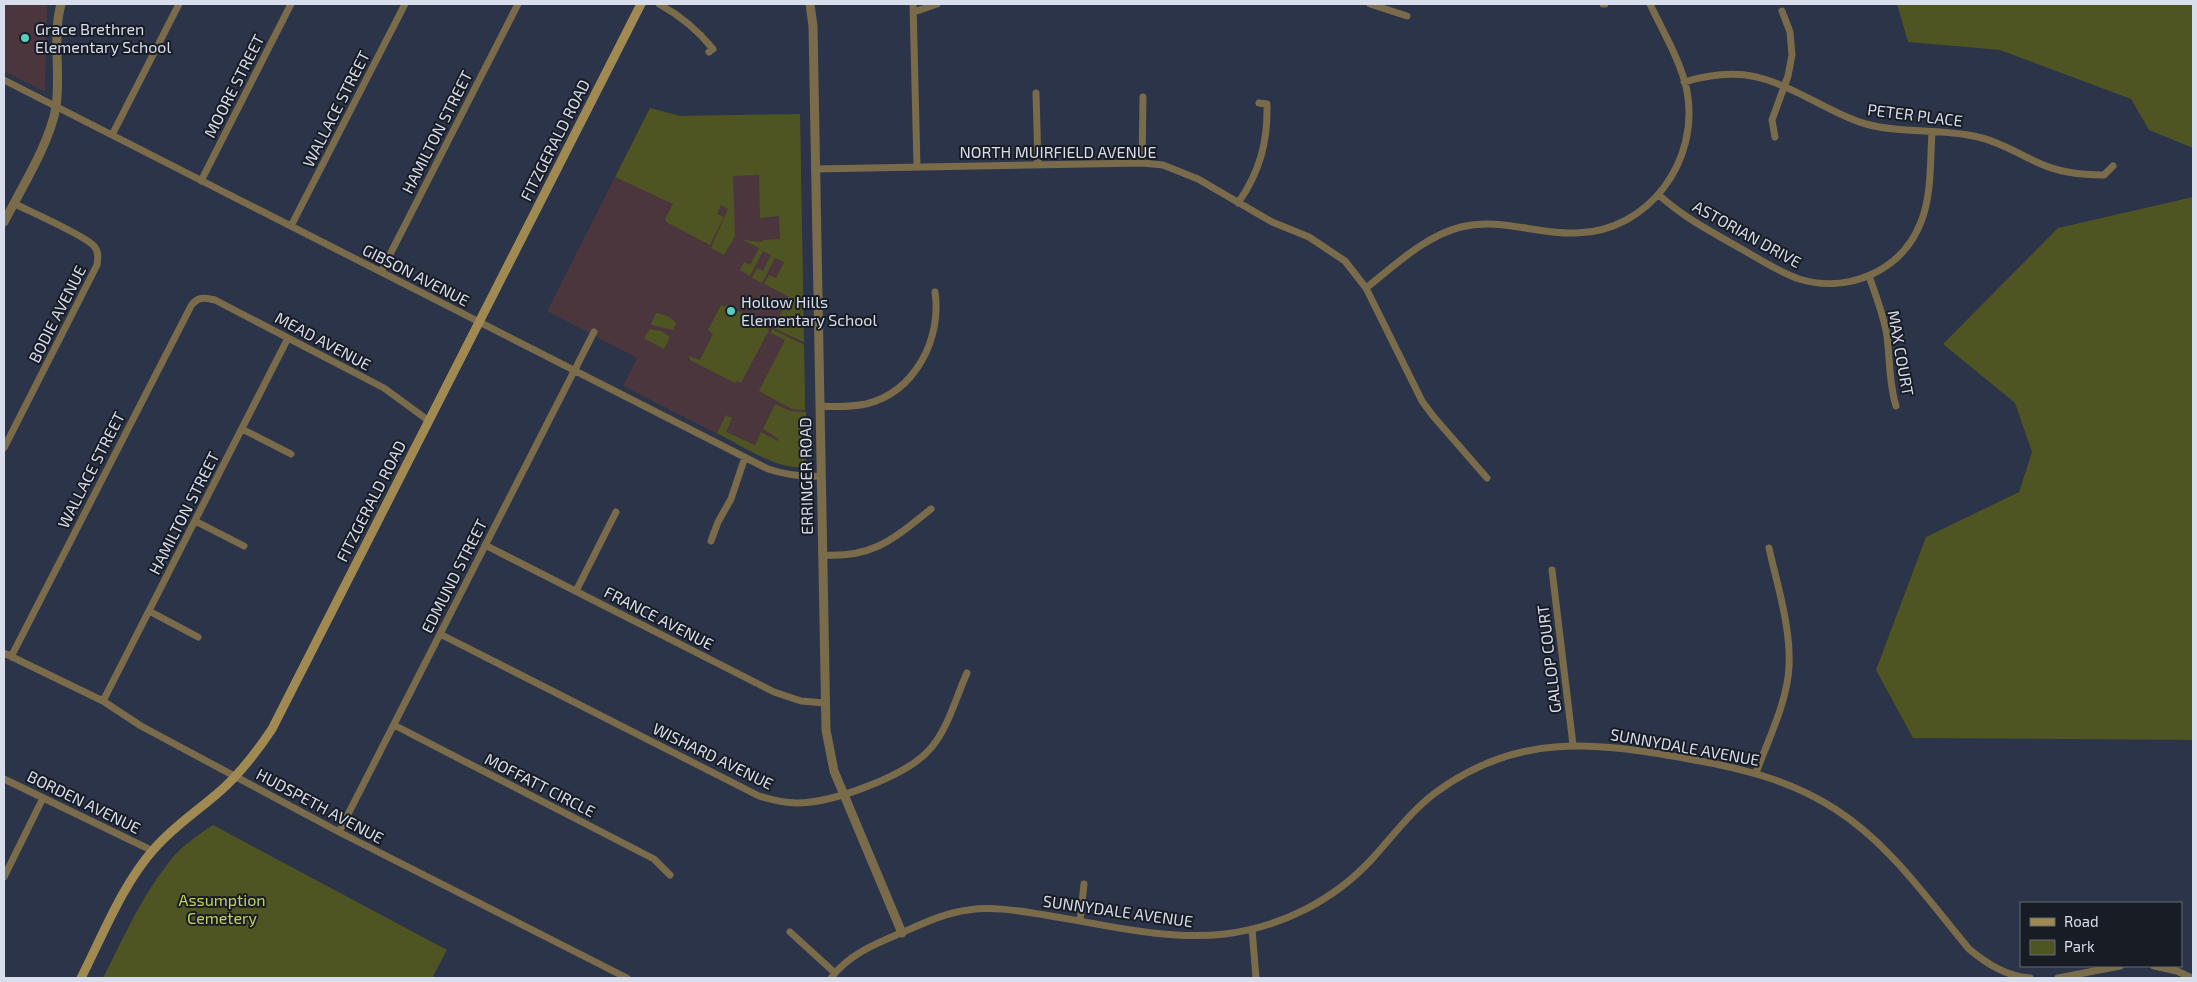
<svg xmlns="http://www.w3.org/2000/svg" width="2197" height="982" viewBox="0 0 2197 982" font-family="'Exo 2',sans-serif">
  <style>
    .education { fill: #4a363c }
    .green { fill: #4f5423 }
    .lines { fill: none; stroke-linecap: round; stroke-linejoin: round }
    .minor { stroke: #7a6b4a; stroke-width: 7 }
    .tertiary { stroke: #7a6b4a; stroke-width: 9 }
    .secondary { stroke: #a18952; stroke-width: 9 }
    .poi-dot { fill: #58cebf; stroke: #181c25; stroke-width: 2 }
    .labels { text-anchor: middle; stroke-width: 4; stroke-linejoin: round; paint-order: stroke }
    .poi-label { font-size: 16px; fill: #d8deeb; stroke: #181c25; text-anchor: start }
    .street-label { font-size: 16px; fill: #d8deeb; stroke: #181c25 }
    .park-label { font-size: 16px; fill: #c6d158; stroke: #181c25 }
  </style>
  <rect width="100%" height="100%" fill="#2b3448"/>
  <path class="education" d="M4 4H47L45 92 4 71Z
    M650 108 680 116 800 114 806 451V461L803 467H794L773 462 623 386 637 358 547 311Z"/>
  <path class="green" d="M1897 4H2193V148L2149 130 2131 99 2000 50 1908 42Z
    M650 108 680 116 800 114 804 342 773 328 789 297 764 284 769 275 776 278 784 262 775 258 762 283 752 278 757 268 763 271 771 255 763 251 750 276 740 270 744 262 750 265 759 248 743 240 763 242V240L780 239 779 216 760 218 759 175 733 176 735 236 724 255 711 248 728 209 721 205 717 214 724 217 710 245 666 222 665 219 673 204 615 177Z
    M2193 197V740L1913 738 1876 670 1926 537 2019 492 2032 452 2015 403 1943 344 2058 228Z
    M721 305 725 307 727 305 762 324 769 330 741 383 737 381 735 383 690 360 689 356 700 360 713 334 708 330Z
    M656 313C662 313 674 318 676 324L673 330 652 325 651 324Z
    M650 329 661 331 670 337 664 349 645 339V336Z
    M772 329 804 345 805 410 792 409 759 391 785 340 771 333Z
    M775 404 790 411 806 412V461L803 467C776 470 741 445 717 433L726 415 732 418 726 432 755 445 761 432 778 441 779 439 763 429Z
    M213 825 447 950 432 978H103C123 939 141 897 169 862 180 847 198 835 213 825Z"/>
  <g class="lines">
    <path class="minor" d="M659 4C681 16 697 29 713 49L709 52
      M913 4 917 167
      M1370 4 1407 16
      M1603 4H1605
      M914 12 937 4
      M4 80 768 469C786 475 802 477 821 476
      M1684 82C1745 64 1771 79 1824 106 1838 113 1851 120 1866 124 1902 134 1942 128 1978 137 2001 142 2020 155 2041 164 2061 173 2082 175 2104 175L2113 166
      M1036 93 1038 165
      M112 135 179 4
      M1775 137 1772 120 1788 76 1792 55 1790 32 1782 11
      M1142 163 1143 97
      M815 169 1142 163 1163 165 1198 179 1272 222 1309 237 1345 261 1366 288 1422 401 1433 416 1487 478
      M201 181 291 4
      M1659 195C1683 217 1710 231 1738 247 1758 258 1778 272 1799 279 1848 294 1902 271 1921 222 1932 194 1930 161 1932 132
      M1238 203C1260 172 1268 141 1267 104L1259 103
      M291 226 405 4
      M381 272 518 4
      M1869 276C1876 296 1884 316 1887 336 1890 360 1889 384 1896 406
      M1366 288C1394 266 1425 236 1461 227 1502 217 1536 235 1577 233 1649 231 1700 161 1687 91 1681 61 1663 32 1650 4
      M820 406C836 407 850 407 866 404 915 392 942 339 935 292
      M242 429 291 454
      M4 448 97 265C98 258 99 252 94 246 86 236 29 211 13 203
      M195 521 244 546
      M711 541 718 522 731 499 745 457
      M485 545 774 692 801 701 825 703
      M822 555C874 558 893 539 931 509
      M1552 570 1573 745
      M576 591 616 512
      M149 611 198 637
      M440 634 759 796C772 800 784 803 797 803 832 803 907 776 930 749 948 729 956 697 967 673
      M4 653 103 701 141 726 339 832 627 978
      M11 657 191 306C197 297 204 297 215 300L384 388 429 421
      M103 701 288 338
      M394 725 654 859 670 875
      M1756 773C1768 740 1788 700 1789 666 1791 628 1777 584 1769 548
      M4 779 153 851
      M339 832 594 332
      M4 877 43 798
      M1080 921 1084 884
      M1252 929 1256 978
      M790 932 835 973
      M2154 966 2177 971 2192 978
      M831 978C848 955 875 944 901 933 922 924 944 913 968 910 994 906 1019 911 1045 915 1102 924 1167 941 1225 934 1281 927 1333 901 1372 859 1393 836 1410 812 1435 793 1517 732 1595 742 1689 759 1741 768 1790 780 1835 809 1890 844 1928 900 1969 949 1987 964 2006 976 2030 978
      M2058 978 2120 966"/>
    <path class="tertiary" d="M810 4 813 26 826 730 834 771 902 933
      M4 222C21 189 50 143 56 107 61 73 52 37 61 4"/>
    <path class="secondary" d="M81 978C103 935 122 885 154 849 173 827 196 812 218 793 239 775 256 753 272 729L641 4"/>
  </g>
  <g class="poi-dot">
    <circle cx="25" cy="38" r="5"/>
    <circle cx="731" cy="311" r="5"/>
  </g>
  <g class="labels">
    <g class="poi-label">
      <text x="35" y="35">Grace Brethren<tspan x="35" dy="18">Elementary School</tspan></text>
      <text x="741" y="308">Hollow Hills<tspan x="741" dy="18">Elementary School</tspan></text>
    </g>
    <g class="street-label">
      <text transform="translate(234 86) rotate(-63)" y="6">MOORE STREET</text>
      <text transform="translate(336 109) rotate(-63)" y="6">WALLACE STREET</text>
      <text transform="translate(1915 115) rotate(7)" y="6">PETER PLACE</text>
      <text transform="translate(437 132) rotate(-63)" y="6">HAMILTON STREET</text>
      <text transform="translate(555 140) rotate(-63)" y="6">FITZGERALD ROAD</text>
      <text x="1058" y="158">NORTH MUIRFIELD AVENUE</text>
      <text transform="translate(1747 234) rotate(29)" y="6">ASTORIAN DRIVE</text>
      <text transform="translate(416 275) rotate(27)" y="6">GIBSON AVENUE</text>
      <text transform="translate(57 314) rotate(-63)" y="6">BODIE AVENUE</text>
      <text transform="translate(323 341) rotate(28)" y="6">MEAD AVENUE</text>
      <text transform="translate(1901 353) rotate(80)" y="6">MAX COURT</text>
      <text transform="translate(91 470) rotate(-63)" y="6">WALLACE STREET</text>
      <text transform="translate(806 476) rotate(-91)" y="6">ERRINGER ROAD</text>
      <text transform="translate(371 501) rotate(-63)" y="6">FITZGERALD ROAD</text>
      <text transform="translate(184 513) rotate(-63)" y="6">HAMILTON STREET</text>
      <text transform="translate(454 576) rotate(-63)" y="6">EDMUND STREET</text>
      <text transform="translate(659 618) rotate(27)" y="6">FRANCE AVENUE</text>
      <text transform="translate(1549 659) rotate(-97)" y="6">GALLOP COURT</text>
      <text transform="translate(1685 747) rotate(10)" y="6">SUNNYDALE AVENUE</text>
      <text transform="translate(713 756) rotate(26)" y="6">WISHARD AVENUE</text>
      <text transform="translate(540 785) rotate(27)" y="6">MOFFATT CIRCLE</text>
      <text transform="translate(84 802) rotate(26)" y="6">BORDEN AVENUE</text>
      <text transform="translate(320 806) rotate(28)" y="6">HUDSPETH AVENUE</text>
      <text transform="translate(1118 911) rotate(8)" y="6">SUNNYDALE AVENUE</text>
    </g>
    <g class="park-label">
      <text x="222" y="906">Assumption<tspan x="222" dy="18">Cemetery</tspan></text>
    </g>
  </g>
  <rect width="2197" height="982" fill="none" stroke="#d8deeb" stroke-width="10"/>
  <rect x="2020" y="902" width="162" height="65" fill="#181c25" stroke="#656a74"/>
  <rect x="2030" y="918" width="25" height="8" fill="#a18952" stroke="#656a74"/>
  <text x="2064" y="927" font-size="15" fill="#d8deeb">Road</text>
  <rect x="2030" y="940" width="25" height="15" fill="#4f5423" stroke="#656a74"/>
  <text x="2064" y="952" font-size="15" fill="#d8deeb">Park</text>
</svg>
